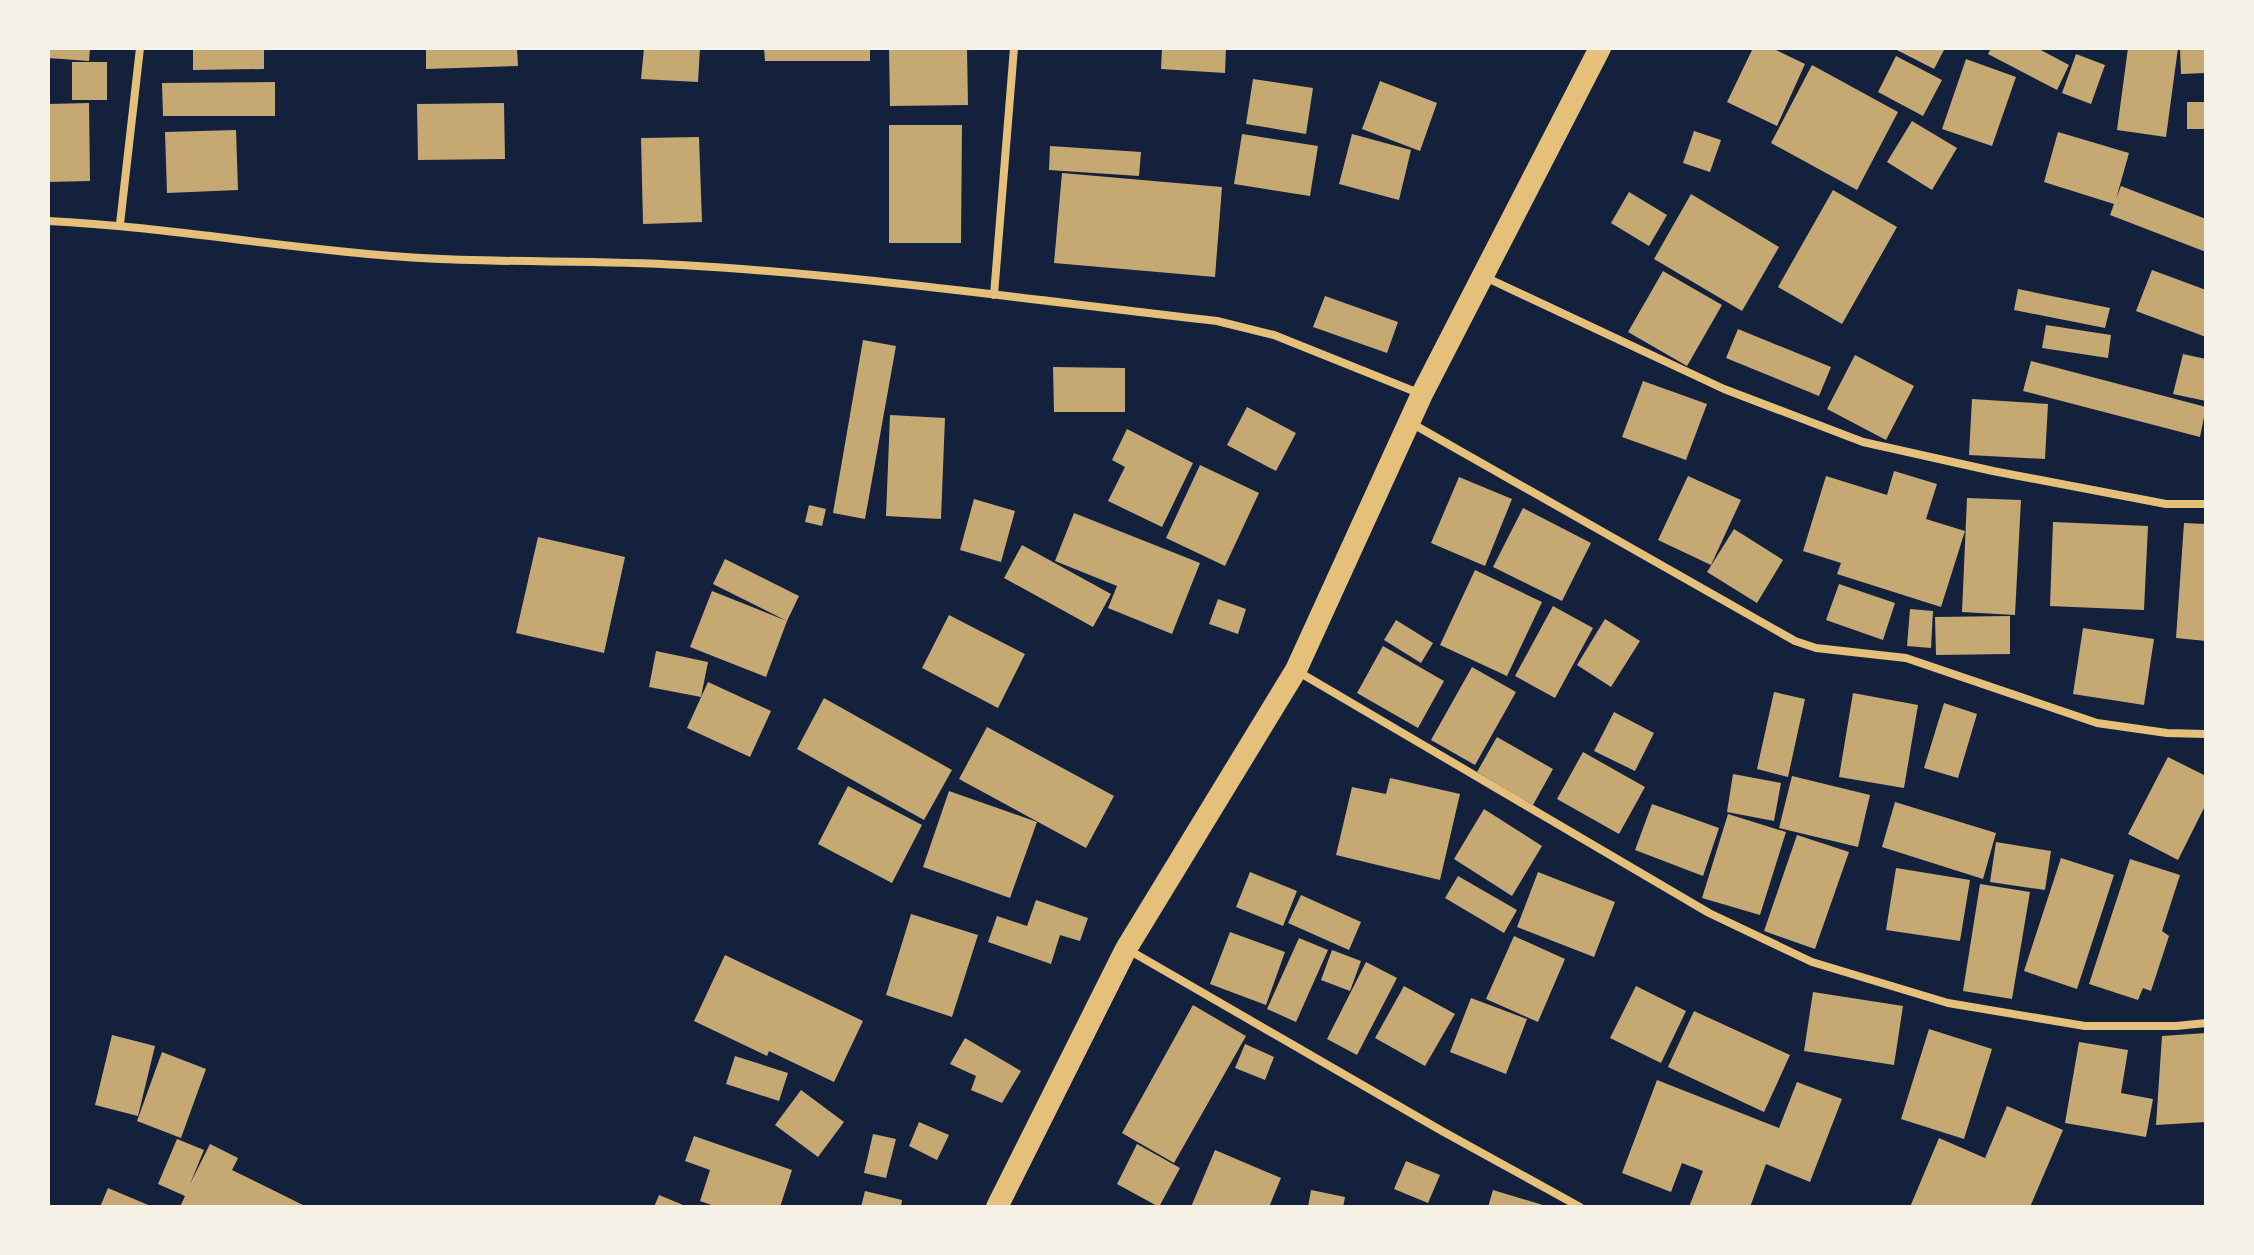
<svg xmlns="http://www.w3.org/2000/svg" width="2254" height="1255" viewBox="0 0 2254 1255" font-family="'PT Sans Narrow',sans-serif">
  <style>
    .building { fill: #c6a872 }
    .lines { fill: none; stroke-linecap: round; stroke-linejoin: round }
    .minor { stroke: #e5c07b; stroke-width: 8 }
    .trunk { stroke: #e5c07b; stroke-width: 22 }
  </style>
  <rect width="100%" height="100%" fill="#14213d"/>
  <path class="building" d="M48 48H90L89 61 48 58Z
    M193 48H264V69L193 70Z
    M426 48H517L518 66 426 69Z
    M644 48H700L698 82 641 79Z
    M764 48H870V61H765Z
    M889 48H967L968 105 890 106Z
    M1162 48H1226L1225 73 1161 69Z
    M1753 48H1772L1805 64 1777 126 1727 102Z
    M1893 48H1945L1934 69Z
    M1991 48H2037L2069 65 2057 90 1988 54Z
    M2128 48H2178L2166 137 2117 130Z
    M2180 48H2206V73L2181 74Z
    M2076 54 2105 65 2091 104 2062 93Z
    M1896 56 1942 80 1923 116 1878 92Z
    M1966 59 2016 77 1992 146 1942 129Z
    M72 62H107V100H72Z
    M1812 65 1898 112 1857 190 1771 143Z
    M1253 79 1313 88 1306 134 1246 124Z
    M1380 81 1437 103 1420 151 1362 129Z
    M275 82V116H163L162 83Z
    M2187 102H2206V129H2187Z
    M89 103 90 181 48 182V104Z
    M504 103 505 159 418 160 417 104Z
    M1912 121 1957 148 1932 190 1887 162Z
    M889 125H962L961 243H889Z
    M236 130 238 190 167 193 165 132Z
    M1694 131 1721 140 1710 172 1683 163Z
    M2058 132 2129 153 2116 199 2121 186 2206 219V252L2110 215 2114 204 2044 182Z
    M1242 134 1318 146 1310 196 1234 184Z
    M1352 134 1411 150 1399 200 1339 184Z
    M699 137 702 222 643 224 641 138Z
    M1050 146 1141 152 1139 176 1049 170Z
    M1062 173 1222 187 1215 277 1054 263Z
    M1833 190 1897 227 1842 324 1778 287Z
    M1629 192 1667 215 1649 246 1611 223Z
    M1691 194 1779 247 1742 311 1654 259Z
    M2152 270 2206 290V337L2136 311Z
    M1663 271 1722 305 1687 366 1628 332Z
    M2018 289 2110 308 2105 328 2014 310Z
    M1325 296 1398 322 1387 353 1313 327Z
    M2046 325 2111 335 2108 358 2042 348Z
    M1738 329 1831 367 1819 396 1726 358Z
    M863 340 896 346 865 519 833 513Z
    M2183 354 2206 359V401L2173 394Z
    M1855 355 1914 386 1886 440 1827 409Z
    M2031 361 2206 407 2200 437 2023 391Z
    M1053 367 1125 368V412H1054Z
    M1643 381 1707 404 1686 460 1622 437Z
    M1972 399 2048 404 2045 459 1969 455Z
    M1247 407 1296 433 1276 471 1227 445Z
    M890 415 945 418 941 519 886 516Z
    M1127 429 1193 463 1162 527 1108 501 1125 467 1112 460Z
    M1200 465 1259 493 1225 566 1166 538Z
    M1894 471 1937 484 1926 519 1965 531 1941 607 1837 574 1841 563 1803 551 1826 476 1887 495Z
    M1688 476 1741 500 1711 565 1658 540Z
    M1459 477 1512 499 1485 566 1431 543Z
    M1967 498 2021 500 2015 615 1962 612Z
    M974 499 1015 511 1001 562 960 550Z
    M809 505 826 509 822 526 805 522Z
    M1523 508 1591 543 1562 601 1493 567Z
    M1074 513 1200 563 1172 634 1108 608 1117 586 1055 561Z
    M2053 522 2148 526 2144 610 2050 606Z
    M2184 523 2206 524V641L2176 638Z
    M1734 529 1783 560 1757 603 1707 572Z
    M538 537 625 557 604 653 516 633Z
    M1022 545 1111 594 1093 627 1004 578Z
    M725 559 799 596 787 621 713 584Z
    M1475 570 1542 602 1507 676 1440 645Z
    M1839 584 1895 603 1883 640 1826 620Z
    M712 591 787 621 766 677 690 647Z
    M1218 599 1246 609 1238 634 1209 624Z
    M1553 606 1593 628 1555 698 1515 676Z
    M1910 609 1933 611 1931 648 1907 646Z
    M949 615 1025 654 998 708 922 668Z
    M2010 616V654L1936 655 1935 617Z
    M1605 619 1640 641 1611 687 1577 665Z
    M1396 620 1433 643 1421 663 1384 640Z
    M2083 628 2154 639 2144 705 2073 694Z
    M1383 646 1444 681 1418 728 1357 693Z
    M656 651 708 662 701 697 649 687Z
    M1472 667 1516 692 1475 765 1431 740Z
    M708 682 771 711 750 757 687 728Z
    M1774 692 1805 699 1788 777 1757 769Z
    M1853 693 1918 705 1904 788 1839 777Z
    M824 698 952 770 924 820 797 749Z
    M1944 703 1977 714 1958 778 1924 768Z
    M1614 712 1654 733 1635 771 1594 751Z
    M987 727 1114 796 1086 848 959 779Z
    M1497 737 1553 769 1533 805 1477 772Z
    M1583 752 1645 787 1619 834 1557 799Z
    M2168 757 2206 776V804L2178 860 2128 834Z
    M1733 774 1781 783 1774 821 1727 812Z
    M1792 776 1870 795 1858 847 1779 828Z
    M1390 778 1460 794 1440 880 1336 855 1352 787 1386 794Z
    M848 786 922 825 892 883 818 844Z
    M949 791 1037 822 1010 898 923 867Z
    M1895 802 1996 833 1983 879 1882 847Z
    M1652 804 1719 828 1703 876 1635 850Z
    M1484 809 1542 846 1512 896 1454 859Z
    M1728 814 1786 832 1760 915 1702 898Z
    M1797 835 1849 852 1815 949 1764 931Z
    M1996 842 2051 851 2045 890 1990 882Z
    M2061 858 2114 875 2077 989 2024 971Z
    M2130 859 2180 875 2162 931 2169 936 2151 991 2143 988 2138 1000 2089 984Z
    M1896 868 1970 880 1960 941 1886 930Z
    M1250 872 1297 891 1283 926 1236 907Z
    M1538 872 1615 902 1594 957 1517 927Z
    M1458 876 1517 910 1504 933 1445 898Z
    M1980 884 2030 892 2012 999 1963 991Z
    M1301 895 1361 922 1349 950 1288 923Z
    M1036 900 1088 918 1080 941 1060 935 1051 964 988 942 997 916 1027 926Z
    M911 914 978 935 952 1017 886 995Z
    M1230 932 1285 952 1266 1005 1210 984Z
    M1514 936 1565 959 1538 1022 1486 999Z
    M1299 938 1328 950 1296 1022 1267 1009Z
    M1332 950 1361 961 1350 991 1321 980Z
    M725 955 863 1021 834 1082 769 1051 767 1056 694 1021Z
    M1366 962 1397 978 1357 1055 1327 1039Z
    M1404 986 1455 1014 1425 1066 1375 1038Z
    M1636 986 1686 1011 1661 1063 1610 1038Z
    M1813 992 1903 1006 1894 1065 1804 1051Z
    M1471 998 1527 1019 1506 1074 1450 1052Z
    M1193 1005 1246 1036 1174 1163 1122 1133Z
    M1694 1011 1790 1055 1764 1112 1668 1067Z
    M1929 1029 1992 1049 1964 1139 1901 1119Z
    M2206 1033V1122L2156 1125 2162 1036Z
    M112 1035 155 1046 138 1116 95 1105Z
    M965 1038 1021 1071 1002 1103 971 1090 976 1076 950 1064Z
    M2079 1042 2128 1050 2121 1093 2153 1099 2146 1137 2065 1123Z
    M1245 1044 1274 1057 1265 1080 1235 1068Z
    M162 1052 206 1069 181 1138 137 1121Z
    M735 1056 788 1073 779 1101 726 1084Z
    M1657 1080 1779 1128 1797 1082 1842 1099 1810 1182 1766 1164 1750 1207H1689L1703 1171 1682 1163 1671 1192 1622 1173Z
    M801 1090 844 1122 818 1157 775 1125Z
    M2007 1106 2063 1130 2030 1207H1910L1939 1138 1985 1158Z
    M919 1122 949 1135 937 1160 909 1146Z
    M873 1134 896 1139 886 1178 864 1173Z
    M694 1136 792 1170 780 1207H717L700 1201 710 1170 685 1161Z
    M177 1139 204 1150 190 1184 210 1144 238 1158 232 1170 307 1207H180L185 1196 158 1184Z
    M1137 1144 1180 1168 1159 1207 1117 1184Z
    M1215 1150 1281 1178 1269 1207H1191Z
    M1406 1161 1440 1175 1428 1203 1394 1189Z
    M108 1188 153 1207H100Z
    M1311 1190 1345 1197 1343 1207H1308Z
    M1493 1190 1546 1206 1545 1207H1488Z
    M865 1191 902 1200 901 1207H861Z
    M659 1195 688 1207H654Z"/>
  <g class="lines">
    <path class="minor" d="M48 221C173 227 296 251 421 258 508 263 595 260 681 265 860 275 1039 301 1217 321L1274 335 1421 394
      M120 224 140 48
      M1485 277 1724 389 1863 442 1993 471 2166 504H2206
      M994 295 1014 48
      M1411 423 1795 641 1816 648 1906 658 2097 723 2167 733 2206 734
      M1297 671 1709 913 1812 962 1948 1003 2085 1026H2176L2206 1023
      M1127 949 1442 1131 1580 1207"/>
    <path class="trunk" d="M997 1207 1126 949 1296 670 1422 394 1600 48"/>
  </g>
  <rect width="2254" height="1255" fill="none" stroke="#f6f1e7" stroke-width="100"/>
</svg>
